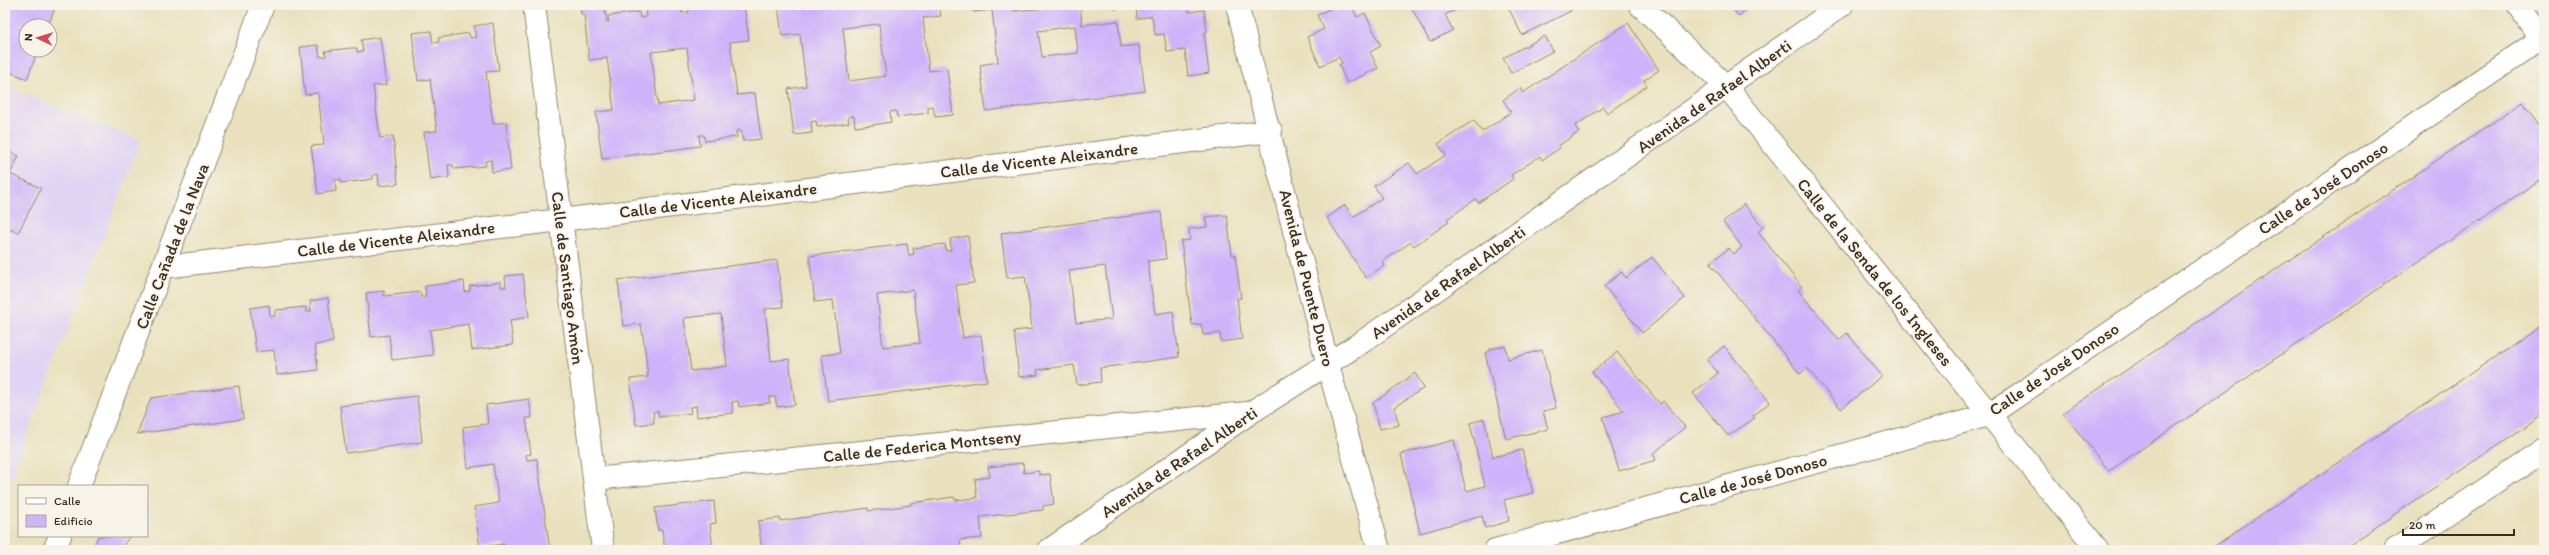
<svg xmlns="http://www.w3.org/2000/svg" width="2549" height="555" viewBox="0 0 2549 555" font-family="Itim,sans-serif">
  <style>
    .built { fill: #e0d4f4 }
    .building { fill: #ceb3fa; fill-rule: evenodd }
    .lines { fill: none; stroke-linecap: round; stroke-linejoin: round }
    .minor-casing { stroke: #92866e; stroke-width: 24 }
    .minor { stroke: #fff; stroke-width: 22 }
    .labels { text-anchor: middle; stroke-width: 3.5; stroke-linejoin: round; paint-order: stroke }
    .street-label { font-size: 17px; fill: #3b2a1e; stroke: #f7f3e8 }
  </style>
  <rect width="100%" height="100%" fill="#f7f3e8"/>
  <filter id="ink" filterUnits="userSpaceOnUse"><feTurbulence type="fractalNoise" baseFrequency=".025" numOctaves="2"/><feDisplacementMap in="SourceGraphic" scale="8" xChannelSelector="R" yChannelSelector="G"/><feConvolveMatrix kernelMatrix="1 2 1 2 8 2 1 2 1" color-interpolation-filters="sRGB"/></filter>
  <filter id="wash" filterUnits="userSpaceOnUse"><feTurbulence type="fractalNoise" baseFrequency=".012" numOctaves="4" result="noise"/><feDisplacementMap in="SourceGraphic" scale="16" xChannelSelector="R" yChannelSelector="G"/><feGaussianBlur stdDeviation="0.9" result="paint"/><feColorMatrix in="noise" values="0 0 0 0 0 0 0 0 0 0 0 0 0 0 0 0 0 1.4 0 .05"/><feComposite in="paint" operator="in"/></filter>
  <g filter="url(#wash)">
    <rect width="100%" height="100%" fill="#e9e1be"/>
    <path class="built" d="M5 87 141 140 5 492Z"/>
    <g id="blocks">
      <path class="building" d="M5 5H56L48 26H26V50H38L27 79 5 70Z
        M580 5H604L607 22H609L608 16 624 14 639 12 640 18 646 17 645 6 682 5V13L689 12 688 6 696 5H719L720 8 726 7V5H744L749 40 730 42 737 95 755 93 761 139 743 141 741 130 736 131 737 137 705 141 704 135H699L700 146 602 159 596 112 614 110 607 58 589 60 584 14H581ZM687 48 694 100 658 105 651 52Z
        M778 5H939L941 16 923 18 929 71 947 69 953 115 935 117 933 106 928 107V113L913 115 897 117 896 111 890 112 891 122 873 125 855 127 854 116 848 117 849 123 817 127 816 121 811 122 812 133 794 135 788 89 806 86 800 34 782 36ZM879 24 886 76 849 81 843 28Z
        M973 5H1013L1014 11 1080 5 1082 25 1118 21 1121 47 1139 45 1145 91 986 111 980 65 998 62 992 10 974 12ZM1075 26 1078 53 1042 57 1038 31Z
        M1114 5H1188L1189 12 1204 10 1207 32 1204 33 1209 73 1188 76 1185 50 1167 52 1164 34 1155 35 1152 16 1137 19 1136 6 1114 9Z
        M1338 5H1351L1357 17 1365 13 1381 46 1370 52 1378 68 1347 83 1339 65 1342 63 1339 57 1320 66 1307 37 1324 29 1317 15Z
        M1410 5H1466L1445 15 1453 30 1430 42Z
        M1507 5H1568L1571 11 1522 35Z
        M1730 5H1753L1738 16Z
        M493 23 499 71 486 72 493 124 506 122 511 170 492 172 491 160 485 161 486 166 454 169 453 165H448L449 177 430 180 424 132 437 131 430 79 418 81 412 33 431 31 433 43 439 42 438 38 469 33 470 38 476 37 474 26Z
        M1628 23 1659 70 1644 80 1647 86 1607 113 1603 107 1575 126 1579 132 1558 146 1560 148 1542 160 1540 156 1525 166 1511 175 1513 179 1478 203 1476 199 1447 219 1449 222 1414 246 1411 242 1382 262 1385 265 1366 278 1327 218 1345 205 1353 217 1382 198 1374 186 1409 163 1417 174 1446 155 1438 144 1474 120 1482 132 1511 112 1503 100 1520 88 1523 93Z
        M1545 36 1553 51 1511 73 1503 58Z
        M380 37 386 85 373 86 380 138 393 136 398 184 379 186 378 174 373 175V179L351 182 341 183V179L335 180 336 191 318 194 311 146 324 145 318 93 305 95 300 47 318 45 320 57 326 56 325 51 351 48H357V52L363 51 361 40Z
        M2523 102 2544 132V177L2208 404 2109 471 2063 413Z
        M5 149 19 156 10 174 41 188 18 233 5 227Z
        M1744 204 1763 227 1758 232 1802 287 1798 290 1839 340 1847 333 1882 376 1841 409 1807 368 1800 374 1710 263 1729 248 1734 254 1742 247 1723 222Z
        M1161 212 1166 259 1148 261 1151 288 1155 314 1173 311 1179 357 1100 368 1101 382 1077 385 1074 365 1037 370 1038 375 1019 377 1014 331 1032 329 1029 303 1025 276 1007 278 1001 233ZM1105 266 1112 319 1076 323 1069 271Z
        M1227 215 1232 255H1235L1241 298 1237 299 1242 339 1221 342 1220 333 1203 335 1201 324 1192 325 1181 241 1190 240 1189 229 1207 227 1205 217Z
        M968 236 974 283 956 285 963 338 981 335 987 381 828 401 822 355 840 353 833 300 815 302 809 256 907 244 909 255 914 254 913 248 945 244 946 251 951 250 950 239ZM913 290 920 343 883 347 877 295Z
        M1652 257 1685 298 1642 333 1604 286 1622 272 1626 278Z
        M777 260 783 307 765 309 771 361 789 359 795 405 777 407 775 397H769L770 403 755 405 739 407 738 401 732 402 733 413 697 417 696 406 690 407 691 413 659 417 658 411 653 412 654 423 636 425 630 379 648 377 645 350 641 324 623 326 618 280ZM721 314 727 366 691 371 684 318Z
        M523 274 529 317 510 320 513 345 472 350 469 324 430 330 433 355 392 360 389 335 371 337 366 293 384 291V296L420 292 421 297H426L425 286 464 281 465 292 470 291V286L501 282V287H506L505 276Z
        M328 298 333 342 315 345 318 370 277 375 274 350 256 352 250 308 269 305 270 316H275V310L306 307V312L311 311 310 301Z
        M2544 324V414L2422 496 2342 550H2209Z
        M1505 346 1508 359 1542 350 1556 408 1543 411 1548 429 1506 439 1485 353 1490 351V349Z
        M1724 346 1770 402 1753 416 1755 418 1728 436 1693 393 1718 373 1707 360Z
        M1617 352 1660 404 1663 401 1685 427 1653 454 1656 460 1619 471 1603 417 1624 411 1592 372Z
        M1415 373 1424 388 1394 407 1399 425 1380 429 1373 403Z
        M239 386 243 419 137 434 151 398Z
        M417 396 422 442 346 453 340 406Z
        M529 399 532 418H526L531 454 526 455 527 460 537 459 550 550H505L504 544 480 547 474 507 499 503 493 464 468 468 463 427 488 424 486 405Z
        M1484 419 1493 457 1522 450 1533 493 1504 500 1509 521 1485 528 1482 516 1420 533 1401 454 1454 440 1466 491 1485 486 1470 423Z
        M1023 463 1024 473 1039 471V475L1050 474 1054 504 1043 506V510L980 517 982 538 960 540 961 547 939 550H917L916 546 877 550H762L758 521 780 518V521L868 508V511L890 508 911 505V503L954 497 955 500 977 498 975 479 990 477 988 467Z
        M714 501 716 523 710 524 713 550H665L662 530H658L655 508Z
        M98 536H130L120 550H92Z"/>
    </g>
  </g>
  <g filter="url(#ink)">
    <use href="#blocks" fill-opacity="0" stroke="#92866e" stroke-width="1"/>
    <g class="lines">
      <g class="minor-casing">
        <path id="minor" d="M534 5 603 550
          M1237 5 1328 365 1379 550
          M1640 5 1727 87 2098 550
          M2518 5 2544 44
          M164 267 561 220 1271 131
          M594 479 1247 413
          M79 486 263 5
          M54 550 60 536
          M1049 550 1250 413 1362 342 1842 5
          M1495 550 1989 415 2544 37
          M2395 550 2544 450"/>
      </g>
      <use href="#minor" class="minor"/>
    </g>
  </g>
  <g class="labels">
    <g class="street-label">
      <text transform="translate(1714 96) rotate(-35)" y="6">Avenida de Rafael Alberti</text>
      <text transform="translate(1039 160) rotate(-7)" y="6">Calle de Vicente Aleixandre</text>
      <text transform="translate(2323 188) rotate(-34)" y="6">Calle de José Donoso</text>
      <text transform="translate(718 200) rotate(-7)" y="6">Calle de Vicente Aleixandre</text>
      <text transform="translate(396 239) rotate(-7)" y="6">Calle de Vicente Aleixandre</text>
      <text transform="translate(172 246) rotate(-69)" y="6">Calle Cañada de la Nava</text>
      <text transform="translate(1875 272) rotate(51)" y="6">Calle de la Senda de los Ingleses</text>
      <text transform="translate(568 278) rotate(83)" y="6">Calle de Santiago Amón</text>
      <text transform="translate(1307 278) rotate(76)" y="6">Avenida de Puente Duero</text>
      <text transform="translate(1448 282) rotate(-35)" y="6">Avenida de Rafael Alberti</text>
      <text transform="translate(2054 369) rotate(-34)" y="6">Calle de José Donoso</text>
      <text transform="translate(922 446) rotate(-6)" y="6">Calle de Federica Montseny</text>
      <text transform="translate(1179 462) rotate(-34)" y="6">Avenida de Rafael Alberti</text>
      <text transform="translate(1753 479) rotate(-15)" y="6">Calle de José Donoso</text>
    </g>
  </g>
  <rect width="2549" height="555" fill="none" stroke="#f7f3e8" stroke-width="20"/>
  <rect x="18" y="485" width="130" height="52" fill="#f7f3e8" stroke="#aca397"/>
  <rect x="26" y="498" width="20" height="6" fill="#ffffff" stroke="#aca397"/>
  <text x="54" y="505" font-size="12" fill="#3b2a1e">Calle</text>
  <rect x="26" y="515" width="20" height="12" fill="#ceb3fa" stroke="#aca397"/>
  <text x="54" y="525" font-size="12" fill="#3b2a1e">Edificio</text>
  <g transform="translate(38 38) rotate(274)"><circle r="19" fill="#f7f3e8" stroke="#aca397"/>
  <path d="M0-3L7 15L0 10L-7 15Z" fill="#d1495b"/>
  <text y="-6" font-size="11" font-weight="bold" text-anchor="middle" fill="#3b2a1e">N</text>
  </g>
  <path d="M2403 529v6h111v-6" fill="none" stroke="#3b2a1e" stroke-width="2"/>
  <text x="2409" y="529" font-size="12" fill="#3b2a1e" stroke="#f7f3e8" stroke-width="3" paint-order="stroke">20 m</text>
</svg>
